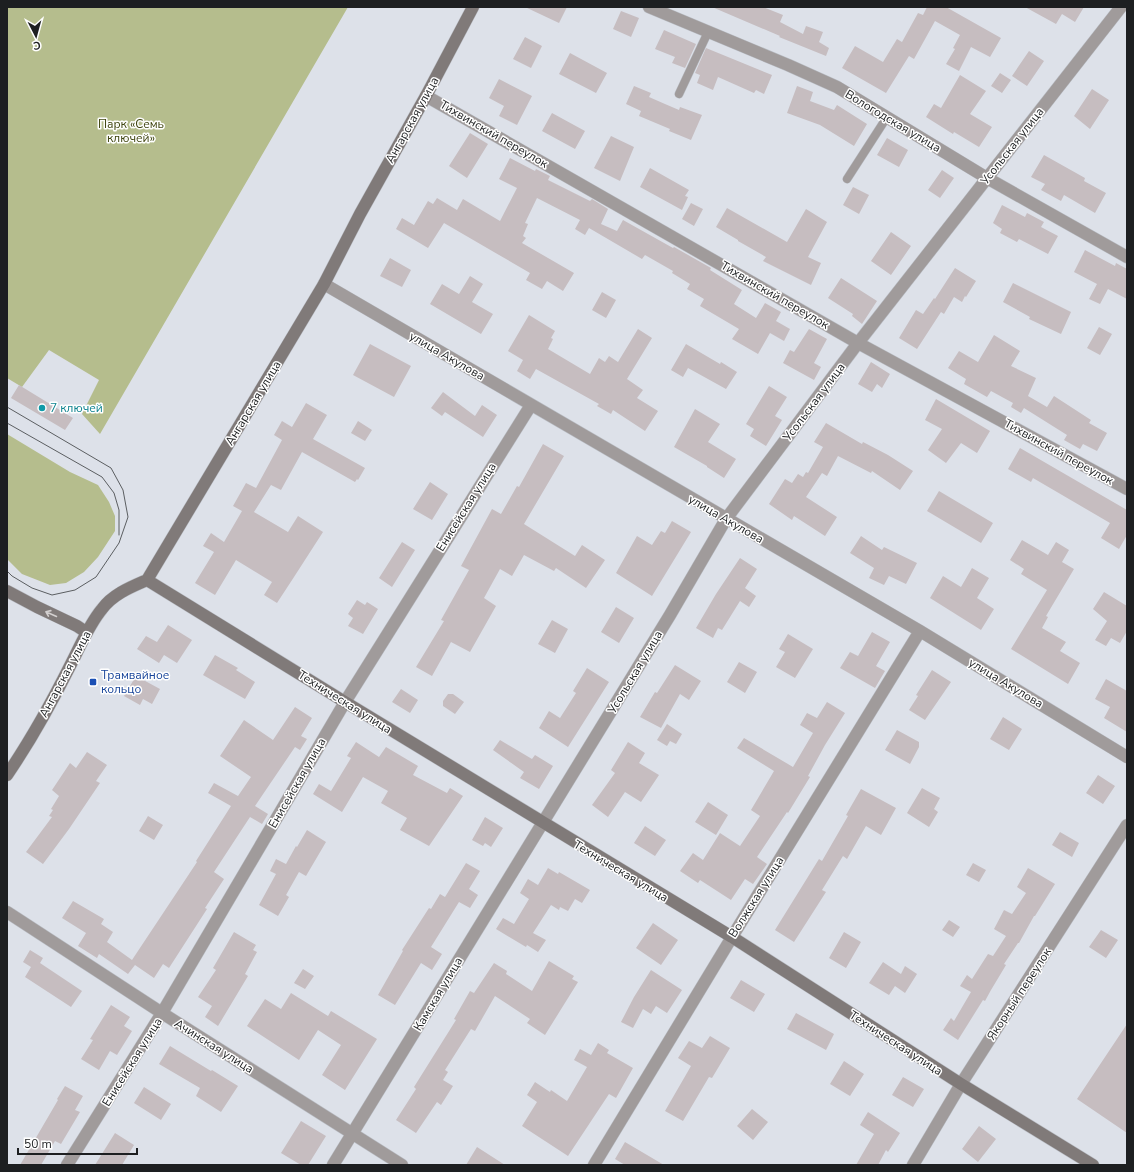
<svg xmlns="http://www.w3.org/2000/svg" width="1134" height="1172" viewBox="0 0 1134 1172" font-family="'Nunito Sans',sans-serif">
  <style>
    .green { fill: #b5bd8d }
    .building { fill: #c6bdc0 }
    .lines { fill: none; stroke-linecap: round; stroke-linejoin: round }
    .lane-casing { stroke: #babec5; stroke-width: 9 }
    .street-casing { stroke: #babec5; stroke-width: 13 }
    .secondary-casing { stroke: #babec5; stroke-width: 13 }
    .lane { stroke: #a09b9b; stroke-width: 8 }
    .street { stroke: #a09b9b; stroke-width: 12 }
    .secondary { stroke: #807a79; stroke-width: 12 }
    .tram { stroke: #5b5e61; stroke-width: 1 }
    .oneway { stroke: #d3d0d0 }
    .culture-dot { fill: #0f9aa8; stroke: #fff; stroke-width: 1.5 }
    .transit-dot { fill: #1a4fb4; stroke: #fff; stroke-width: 1.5 }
    .labels { text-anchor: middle; stroke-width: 3; stroke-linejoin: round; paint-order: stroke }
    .street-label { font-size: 12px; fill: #1d1f21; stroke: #fff }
    .park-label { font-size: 12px; fill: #3e440f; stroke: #fff }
    .culture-label { font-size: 12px; fill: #0d838f; stroke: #fff; text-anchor: start }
    .transit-label { font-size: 12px; fill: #164399; stroke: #fff; text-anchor: start }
  </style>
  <rect width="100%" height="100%" fill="#dde1e9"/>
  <path class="green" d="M7 7H348L100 434 82 414 99 380 49 350 22 387 7 378Z
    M7 434 70 472 98 485 109 502 115 516V531L98 557 84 572 66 583 50 585 22 574 7 559Z"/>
  <path class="building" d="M525 7H567L559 23Z
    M712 7H763L783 15 780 22 803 34 806 26 823 32 819 42 829 48 826 56 779 37 780 36Z
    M927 7H946L1001 38 990 57 971 47 959 71 946 64 955 49 953 48 960 35 935 21 914 59 909 56 886 93 842 68 855 46 883 62 897 39 902 42 918 13 923 15Z
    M1025 7H1084L1075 22 1062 14 1056 24Z
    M621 11 639 18 631 37 613 29Z
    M664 30 696 44 685 68 672 63 675 57 655 49Z
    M525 37 542 46 531 68 513 59Z
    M706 48 772 75 764 94 756 90 754 93 718 77 713 90 697 83 700 75 695 73Z
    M1029 51 1044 61 1027 86 1012 76Z
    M570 53 607 73 596 93 559 74Z
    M1000 73 1011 80 1002 93 991 86Z
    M960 75 986 91 970 114 992 127 979 147 954 132 953 134 926 117 934 104 941 108Z
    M499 79 532 96 517 125 499 116 504 106 489 98Z
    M634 86 651 93 649 97 665 104 679 110 680 107 702 115 691 140 669 131 670 129 639 116 641 111 626 104Z
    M797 86 813 92 810 101 834 110 837 105 867 124 854 146 820 125 787 113Z
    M1092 89 1109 100 1090 129 1074 116Z
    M552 113 585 131 575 149 542 131Z
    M470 133 488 144 467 178 449 166Z
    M611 136 634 147 620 181 594 168Z
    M887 138 908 150 899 167 877 155Z
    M1044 155 1085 178 1084 181 1106 193 1095 213 1064 195 1061 201 1041 190 1045 184 1031 177Z
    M510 158 535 171 536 169 550 176 548 180 590 201 592 199 608 209 601 224 617 231 623 220 673 248 674 247 711 268 710 270 742 290 734 304 756 318 765 303 781 312 776 321 790 329 784 341 770 333 758 354 732 339 739 329 700 306 704 299 687 289 690 284 672 273 673 271 645 255 642 259 589 228 585 235 575 229 580 220 537 198 525 223 528 224 523 236 526 238 522 243 574 273 563 291 547 281 542 289 526 280 530 273 444 223 428 248 396 229 402 218 414 225 428 201 433 204 437 198 457 210 463 199 500 221 517 188 499 179Z
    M650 168 689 190 685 196 688 197 682 210 640 187Z
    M942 170 954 178 940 198 928 190Z
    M853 187 869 195 859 214 843 205Z
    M691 203 703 209 694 226 682 219Z
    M1002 205 1025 217 1027 213 1044 222 1041 227 1058 236 1048 254 1019 239 1017 242 1000 233 1002 229 993 223Z
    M727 208 787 242 806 209 827 222 808 257 821 263 811 285 763 261 766 257 738 241V240L716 227Z
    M891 232 911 246 891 275 871 261Z
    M1085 250 1115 266 1116 263 1127 269V299L1108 289 1100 304 1089 299 1097 284 1074 272Z
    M390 258 411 270 402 287 380 276Z
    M955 268 976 281 966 297 965 296 962 302 954 297 944 314 941 312 917 349 899 338 916 310 923 314 934 298 935 299Z
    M470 276 483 284 472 302 493 314 481 334 430 304 442 284 459 294Z
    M841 278 877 301 862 324 852 316 853 314 828 298Z
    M1013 283 1071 312 1061 334 1029 319 1030 317 1003 302Z
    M602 292 616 300 606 318 592 310Z
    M529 315 555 331 551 338 553 339 548 349 590 374 599 358 605 362 609 356 618 362 638 329 652 338 627 379 643 390 637 398 658 411 645 431 613 410 611 414 597 406 599 404 536 369 530 379 517 371 523 360 508 351Z
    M1099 327 1112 334 1100 355 1087 348Z
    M809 329 827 339 814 363 821 367 814 380 783 363 790 350 794 352Z
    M994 335 1020 351 1011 366 1036 378 1028 396 1047 407 1054 396 1091 420 1089 423 1107 433 1097 451 1083 444 1080 449 1064 440 1067 435 1024 408 1021 413 1011 407 1013 403 991 391 987 397 964 384 966 379 948 368 959 351 978 362Z
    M370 344 411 366 394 397 353 375Z
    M686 344 720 364 721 362 737 372 726 389 688 368 683 377 671 370Z
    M871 362 890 374 882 388 877 384 872 392 858 384Z
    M19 385 73 418 65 430 11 398Z
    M769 386 787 397 775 416 782 420 766 446 750 436 754 429 746 424Z
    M443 392 475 416 482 405 497 415 483 437 445 412 442 416 431 408Z
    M936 399 990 431 977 453 961 443 946 463 928 450 942 429 925 420Z
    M306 403 327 415 313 439 365 468 358 480 357 479 355 482 302 452 281 490 271 485 254 512 288 532 298 516 323 532 294 577 277 603 264 595 272 582 236 560 215 595 195 583 214 552 203 546 211 533 224 542 242 511 233 506 246 483 256 488 282 440 274 435 282 421 292 427Z
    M695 409 720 424 708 442 736 459 724 478 707 467V466L674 447Z
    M358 421 372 430 365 441 351 433Z
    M826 423 862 444 863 442 888 455 913 471 900 490 872 471 871 473 838 456 827 476 822 473 806 497 837 517 825 536 794 516 792 520 769 504 785 479 792 483 798 474 803 477 806 472 808 473 823 447 814 442Z
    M543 444 564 456 524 524 575 556 582 545 605 560 586 588 556 568 554 571 524 555 512 576 500 569 484 598 496 606 470 652 451 642 432 676 416 667 444 621 441 620 469 570 461 566 492 509 501 514 517 486 519 487Z
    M1020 448 1127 510V535L1119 549 1101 538 1110 523 1033 478 1031 482 1008 469Z
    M430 482 448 494 432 520 413 509Z
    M939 491 993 523 981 543 927 511Z
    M672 521 691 532 652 596 616 573 637 536 652 545 661 531 665 533Z
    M861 536 882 550 884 547 917 563 906 584 889 576 884 585 869 578 874 568 850 553Z
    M1022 540 1048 555 1056 542 1069 550 1062 562 1074 569 1046 616 1048 617 1042 628 1066 642 1060 651 1080 663 1068 684 1011 649 1047 590 1021 574 1024 569 1010 560Z
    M402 542 415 550 392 587 379 578Z
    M740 558 757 569 745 588 756 596 749 607 740 601 722 630 718 628 713 638 696 628 716 594Z
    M972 568 989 578 977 598 994 609 981 630 930 598 943 576 961 587Z
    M1104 592 1127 606V631L1120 643 1111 638 1106 646 1095 640 1107 621 1093 609Z
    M357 600 365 605 367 602 378 609 363 634 348 626 353 618 348 614Z
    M616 607 634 618 619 643 601 632Z
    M552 620 568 629 555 653 538 644Z
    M168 625 192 640 177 663 164 655 159 663 137 649 146 636 157 642Z
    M872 632 890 642 876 666 885 671 875 688 840 668 850 652 858 656Z
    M788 634 813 649 795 678 776 667 785 652 779 649Z
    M215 655 238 668 236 670 255 682 245 699 203 675Z
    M739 662 757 672 745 693 727 682Z
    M675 665 701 681 689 700 680 694 661 728 640 717 655 692 657 693Z
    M587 668 609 682 568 747 539 728 549 711 560 718 576 693 573 691Z
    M932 670 951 682 925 720 909 710 918 696 916 695Z
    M136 676 160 689 152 704 143 699 140 705 124 696Z
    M1106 679 1127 691V732L1104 718 1110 707 1095 699Z
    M401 689 418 700 410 713 392 702Z
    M448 694H453L464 702 455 714 443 706V701Z
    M827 702 845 713 825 745 808 776 810 777 788 813 787 812 757 857 767 864 753 884 745 879 731 900 700 880 698 883 680 871 693 853 703 860 720 833 740 846 760 816 751 810 774 771 737 748 744 738 793 767 813 733 800 725 807 713 817 718Z
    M295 707 312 718 301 736 307 739 300 750 295 747 255 806 268 814 262 824 250 817 214 872 224 879 205 908 207 909 169 968 163 964 154 978 135 965 128 974 99 954 97 958 78 946 86 933 62 918 73 901 104 919 101 924 113 932 107 942 132 960 197 862 196 861 231 806 208 793 214 783 238 796 251 777 220 756 244 720 273 740Z
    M1003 717 1022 729 1009 750 990 739Z
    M667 724 682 734 676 744 670 741 667 746 657 740Z
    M897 730 919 742V747L910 764 885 750Z
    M500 740 532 759 535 755 553 766 539 789 520 778 524 772 493 750Z
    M356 742 379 757 386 747 418 766 413 775 447 793 450 788 463 796 429 846 400 830 407 818 381 803 388 791 363 777 342 812 313 794 319 784 331 791 351 758 347 756Z
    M628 742 645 753 639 763 659 775 641 802 625 792 608 817 592 805 615 773 611 770Z
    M87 752 107 765 96 781 100 783 69 829 43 864 26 852 52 817 49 816 53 810 51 809 59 796 52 790 70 763 76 768Z
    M1098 775 1115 786 1103 804 1086 793Z
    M922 788 940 798 934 809 938 812 929 827 907 813Z
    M861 789 896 808 881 835 866 826 847 859 843 856 822 890 826 892 794 942 775 930 819 859 822 861 848 816 846 815Z
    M708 802 728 815 716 835 695 822Z
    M148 816 163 825 154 840 139 831Z
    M485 817 503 828 491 847 485 843 483 846 472 840Z
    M645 826 666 840 655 856 634 843Z
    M307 830 326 842 306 876 299 872 286 895 289 897 278 916 259 905 276 874 270 871 276 859 286 864 296 846 297 847Z
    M1060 832 1079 843 1072 857 1052 845Z
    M466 863 480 871 469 889 478 895 470 908 459 902 431 947 442 954 432 970 421 963 395 1005 378 995 403 951 402 950 429 908 431 909 440 894 445 897Z
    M973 863 986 870 979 882 966 875Z
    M548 868 558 874 559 872 590 890 582 903 575 899 568 911 560 907 559 910 551 905 533 933 546 940 538 952 527 945 526 947 496 929 503 918 514 924 529 899 520 893 528 879 538 885Z
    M1028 868 1055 884 1035 916H1034L1019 943H1018L1004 964 1006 965 991 990 985 1001 983 1000 958 1040 943 1030 951 1018 954 1021 971 992 960 986 967 975 972 979 988 954 993 956 1006 936 994 929 1004 910 1012 914 1026 893 1017 887Z
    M949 920 960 927 953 937 942 930Z
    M653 923 678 940 661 965 636 948Z
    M1101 930 1118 940 1106 958 1089 947Z
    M234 932 256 945 253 950 257 952 245 974 248 976 218 1026 205 1017 212 1006 198 997 216 970 213 968Z
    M844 932 861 942 846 968 829 958Z
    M30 950 43 958 40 963 82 991 71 1007 25 977 31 967 23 962Z
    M549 961 574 976 572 979 578 982 545 1035 527 1023 530 1019 495 996 475 1031 471 1029 445 1070 448 1072 443 1080 453 1086 441 1105 437 1102 416 1133 396 1120 416 1089 414 1087 456 1020 454 1019 470 991 474 993 494 963 507 971 506 974 532 991Z
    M883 962 901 974 905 966 917 974 905 993 895 986 889 995 869 983Z
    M303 969 314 976 305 989 294 983Z
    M651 970 682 990 667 1013 656 1006 651 1014 643 1009 633 1028 621 1022 634 997Z
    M741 980 765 994 754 1012 730 998Z
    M291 993 328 1016 331 1011 377 1039 345 1090 322 1075 341 1045 318 1030 299 1060 247 1026 265 999 281 1009Z
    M111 1005 130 1017 124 1026 132 1031 117 1055 110 1051 99 1070 81 1059 93 1040 90 1039Z
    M796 1013 834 1034 826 1050 787 1029Z
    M1127 1024V1133L1077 1099Z
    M710 1036 730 1048 712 1078 709 1077 683 1121 665 1111 691 1066 678 1058 689 1041 702 1048Z
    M598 1043 609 1050 607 1053 633 1068 616 1098 609 1094 568 1156 522 1126 537 1102 527 1095 535 1082 550 1092 551 1090 567 1101 587 1067 574 1060 580 1049 591 1055Z
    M170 1046 211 1071 212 1070 238 1086 221 1112 196 1096 200 1088 159 1064Z
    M844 1061 864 1074 850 1096 830 1084Z
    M903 1077 924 1089 913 1107 892 1095Z
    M65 1086 83 1096 75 1110 80 1112 61 1144 55 1141 41 1165H20L58 1100 57 1099Z
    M144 1087 171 1104 161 1120 134 1103Z
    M752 1109 768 1122 753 1140 737 1126Z
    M868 1112 900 1133 888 1152 886 1150 878 1165H856L874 1134 860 1125Z
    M301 1121 326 1136 308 1165H301L281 1153Z
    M979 1126 996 1139 978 1162 962 1149Z
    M115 1133 134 1145 122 1165H95Z
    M625 1142 664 1165H625L615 1159Z
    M477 1147 505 1165H466Z"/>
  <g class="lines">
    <g class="lane-casing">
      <path id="lane" d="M679 94 708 32
        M847 179 887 117"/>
    </g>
    <g class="street-casing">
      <path id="street" d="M649 7 788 65 837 87 987 178 1127 257
        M426 96 858 343 1127 489
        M324 284 920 631 1127 757
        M7 912 162 1013 402 1165
        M67 1165 162 1013 345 702 531 405
        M333 1165 670 615 726 519 858 343 1121 7
        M594 1165 732 937 920 631
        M913 1165 961 1084 1127 825"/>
    </g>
    <g class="secondary-casing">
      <path id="secondary" d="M147 580 345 702 732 937 961 1084 1093 1165
        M7 591 37 607 77 626 86 632
        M7 775C31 740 52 702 71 664 81 645 88 626 102 609 113 594 131 587 147 580L324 284 360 214 426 96 473 7"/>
    </g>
    <use href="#lane" class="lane"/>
    <use href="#street" class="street"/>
    <use href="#secondary" class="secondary"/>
    <path class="tram" d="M7 407 111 468 123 490 128 517 119 543 96 577 75 590 52 595 32 588 12 576 7 571
      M7 423 102 477 114 493 119 510V535"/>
  </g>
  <defs><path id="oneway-shaft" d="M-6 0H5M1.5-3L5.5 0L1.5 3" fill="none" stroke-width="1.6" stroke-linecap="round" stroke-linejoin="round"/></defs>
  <use class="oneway" href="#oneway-shaft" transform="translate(51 614) rotate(-156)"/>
  <circle class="culture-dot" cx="42" cy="408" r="4"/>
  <rect class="transit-dot" x="89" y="678" width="8" height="8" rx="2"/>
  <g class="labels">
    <g class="street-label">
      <text transform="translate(412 120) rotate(-61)" y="4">Ангарская улица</text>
      <text transform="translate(893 121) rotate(31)" y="4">Вологодская улица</text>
      <text transform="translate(494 134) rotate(30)" y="4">Тихвинский переулок</text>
      <text transform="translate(1012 146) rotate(-52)" y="4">Усольская улица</text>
      <text transform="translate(775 295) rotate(30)" y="4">Тихвинский переулок</text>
      <text transform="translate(447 356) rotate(30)" y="4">улица Акулова</text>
      <text transform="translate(814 402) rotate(-53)" y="4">Усольская улица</text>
      <text transform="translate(253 403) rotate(-59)" y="4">Ангарская улица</text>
      <text transform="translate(1059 452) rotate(29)" y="4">Тихвинский переулок</text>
      <text transform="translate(466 507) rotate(-58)" y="4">Енисейская улица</text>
      <text transform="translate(726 519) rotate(30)" y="4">улица Акулова</text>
      <text transform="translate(635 672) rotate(-59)" y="4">Усольская улица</text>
      <text transform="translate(65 674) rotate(-62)" y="4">Ангарская улица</text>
      <text transform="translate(1006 683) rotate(31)" y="4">улица Акулова</text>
      <text transform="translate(345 702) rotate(32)" y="4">Техническая улица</text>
      <text transform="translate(297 783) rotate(-60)" y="4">Енисейская улица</text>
      <text transform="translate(621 871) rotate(31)" y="4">Техническая улица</text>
      <text transform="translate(756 897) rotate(-58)" y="4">Волжская улица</text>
      <text transform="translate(438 994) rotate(-59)" y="4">Камская улица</text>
      <text transform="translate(1019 994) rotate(-57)" y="4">Якорный переулок</text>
      <text transform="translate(896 1043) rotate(33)" y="4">Техническая улица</text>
      <text transform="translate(214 1046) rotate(32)" y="4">Ачинская улица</text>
      <text transform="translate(132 1062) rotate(-58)" y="4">Енисейская улица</text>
    </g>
    <g class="park-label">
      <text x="131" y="128">Парк «Семь<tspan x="131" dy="14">ключей»</tspan></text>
    </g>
    <g class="culture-label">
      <text x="50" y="412">7 ключей</text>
    </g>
    <g class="transit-label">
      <text x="101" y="679">Трамвайное<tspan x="101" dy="14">кольцо</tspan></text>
    </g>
  </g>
  <rect width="1134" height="1172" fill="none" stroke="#1d1f21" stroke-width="16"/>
  <g transform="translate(36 36) rotate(174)" stroke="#ffffff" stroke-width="3" paint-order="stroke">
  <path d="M0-3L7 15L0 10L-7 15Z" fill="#1d1f21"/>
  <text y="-6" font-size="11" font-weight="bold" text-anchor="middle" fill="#1d1f21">С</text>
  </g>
  <path d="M18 1148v6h119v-6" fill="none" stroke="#1d1f21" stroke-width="2"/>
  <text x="24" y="1148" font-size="12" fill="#1d1f21" stroke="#ffffff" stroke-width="3" paint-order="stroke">50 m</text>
</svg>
